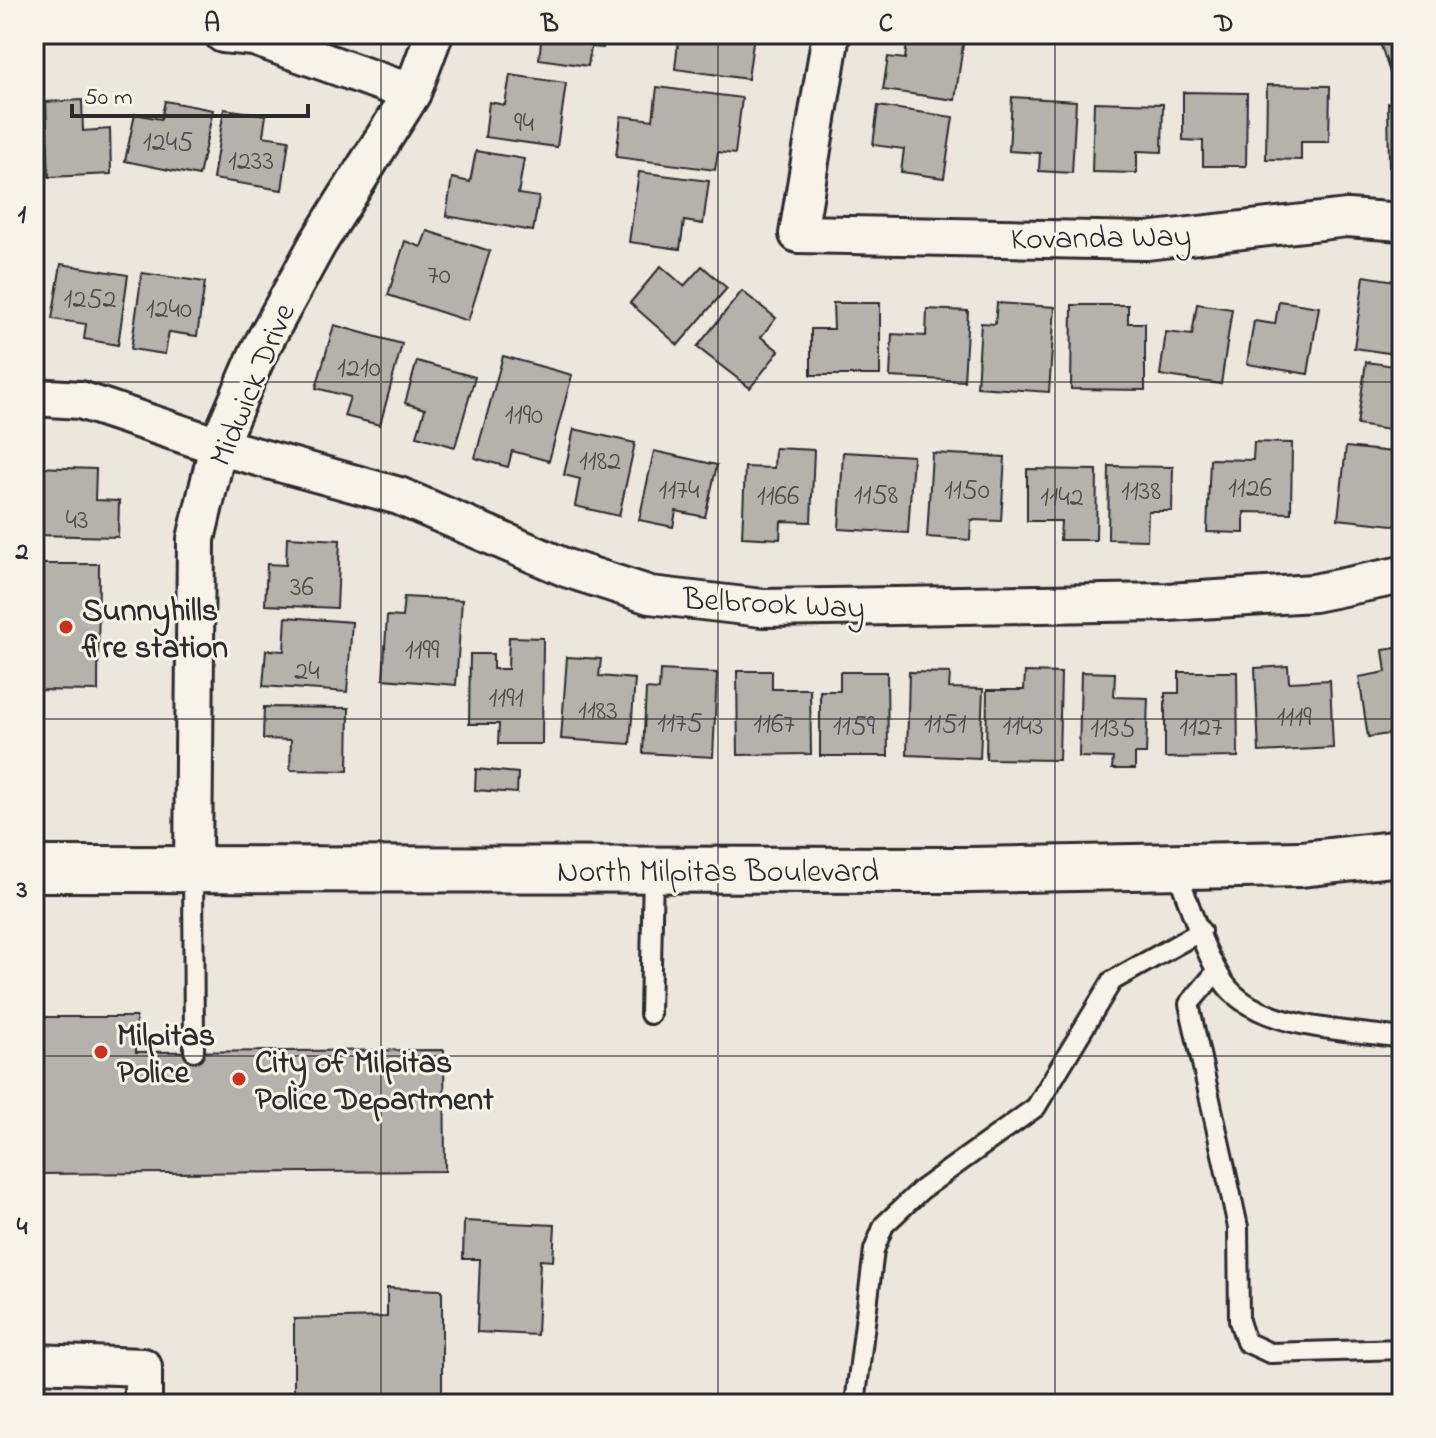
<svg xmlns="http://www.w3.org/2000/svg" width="1436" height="1438" viewBox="0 0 1436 1438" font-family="'Indie Flower',sans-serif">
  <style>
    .building { fill: #b5b2ab; stroke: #2b2b2b; stroke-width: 2 }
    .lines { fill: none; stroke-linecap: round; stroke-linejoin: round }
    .service-casing { stroke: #2b2b2b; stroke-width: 24 }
    .minor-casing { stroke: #2b2b2b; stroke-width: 42 }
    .primary-casing { stroke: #2b2b2b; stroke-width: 50 }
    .service { stroke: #f7f3e8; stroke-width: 18 }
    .minor { stroke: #f7f3e8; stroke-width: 36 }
    .primary { stroke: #f7f3e8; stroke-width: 44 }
    .grid { fill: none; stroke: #2b2b2b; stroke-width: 2; stroke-opacity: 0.55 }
    .poi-dot { fill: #c8321e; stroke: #f7f3e8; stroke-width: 3 }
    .labels { text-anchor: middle; stroke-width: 6; stroke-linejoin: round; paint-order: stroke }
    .number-label { font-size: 28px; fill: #4e4d4b }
    .street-label { font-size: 32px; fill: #2b2b2b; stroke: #f7f3e8 }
    .poi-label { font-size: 32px; font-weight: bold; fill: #2b2b2b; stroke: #f7f3e8; text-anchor: start }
    .neatline { fill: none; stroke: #2b2b2b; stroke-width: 3 }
    .grid-label { font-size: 26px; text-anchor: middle; font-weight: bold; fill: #2b2b2b }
  </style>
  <rect width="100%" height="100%" fill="#ebe7dd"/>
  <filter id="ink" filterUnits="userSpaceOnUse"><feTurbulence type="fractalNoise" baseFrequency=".0125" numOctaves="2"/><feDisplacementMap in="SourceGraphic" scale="16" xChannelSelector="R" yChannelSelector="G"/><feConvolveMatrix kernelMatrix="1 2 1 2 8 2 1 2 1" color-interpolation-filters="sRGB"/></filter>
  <g filter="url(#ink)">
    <path class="building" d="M542 34H606L603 48 591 47 588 66 539 59Z
      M679 34 754 35 748 79 675 69Z
      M908 34 964 38 955 100 883 90 888 57 905 59Z
      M1213 34H1255L1254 44 1212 41Z
      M1377 34H1402V95L1398 96Z
      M510 75 566 83 557 147 485 137 489 102 505 105Z
      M1267 85 1330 86 1329 142H1301V160L1266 159Z
      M657 87 742 98 735 154 718 152 715 170 616 157 621 116 653 120Z
      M1183 92 1247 93 1246 166H1203V141L1183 140Z
      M1012 97 1076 101 1072 173 1039 171 1040 153 1009 151Z
      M82 100 83 131 110 129 111 174 49 177 46 102Z
      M165 101 213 110 199 176 125 161 135 114 161 119Z
      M1094 102 1163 104 1162 152 1137 151V173L1092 172Z
      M1388 103H1402V167H1389Z
      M878 106 953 117 944 178 901 172 904 149 873 145Z
      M224 109 266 115 263 136 289 140 282 190 213 179Z
      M476 151 524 159 518 194 539 197 533 231 446 216 452 178 470 182Z
      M639 172 709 181 703 224 684 221 680 249 629 242Z
      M427 231 490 251 468 321 388 295 405 241 421 247Z
      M61 264 128 275 118 345 84 339 86 324 52 319Z
      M661 266 684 286 702 266 727 288 678 345 630 303Z
      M142 273 205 282 197 336 169 332 165 354 131 349Z
      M1364 276 1402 282V355L1354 348Z
      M742 291 776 318 761 337 779 351 750 388 697 347Z
      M1279 301 1319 307 1308 374 1247 364 1254 321 1275 324Z
      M833 303H880V375H811V329H834Z
      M997 303 1055 307 1049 392 977 387 981 323 995 324Z
      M1197 304 1232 309 1221 384 1160 375 1166 332 1192 335Z
      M1072 305H1128V323H1145V390L1071 389Z
      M927 309 968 311 964 381 890 377 892 334 926 336Z
      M334 325 402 344 380 425 344 416 350 397 316 388Z
      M503 356 572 375 549 461 512 451 508 467 475 458Z
      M417 361 475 377 455 447 417 436 425 409 405 403Z
      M1366 362 1402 367V432L1357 425Z
      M574 429 635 443 619 516 575 506 580 479 564 475Z
      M1254 442 1292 443 1291 513 1244 512V533L1207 532 1210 459 1253 460Z
      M1346 447 1402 453V526L1338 519Z
      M775 448 814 450 811 522 781 521 780 539 742 537 745 467 774 468Z
      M654 451 717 465 705 517 676 511 673 527 639 520Z
      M843 452 913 456 908 533 839 529Z
      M932 453 1005 457 1001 521 971 520 970 540 927 537Z
      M1109 466 1173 467 1172 511H1148L1147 540 1108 539Z
      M34 467 96 469 95 500 119 501 118 537 34 535Z
      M1027 469 1097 470 1096 540H1060L1061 521H1027Z
      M287 537 340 540 337 608 265 605 267 564 286 565Z
      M34 564H99L98 691 34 690Z
      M404 597 462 600 456 685 383 679 387 616 402 617Z
      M286 617 352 622 347 692 263 686 266 650 284 651Z
      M509 637 543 638 542 744H498L499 724H469L470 654H493V669H508Z
      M1402 647V732L1368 737 1359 677 1386 672 1383 650Z
      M567 657 601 659 599 676 635 679 630 744 561 739Z
      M1288 666 1289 682 1330 680 1333 748 1259 752 1255 668Z
      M660 670 717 673 713 757 643 753 646 689 659 690Z
      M737 671H772V689H810L811 754 738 755Z
      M840 672H887L888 756H820V691H840Z
      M909 672 950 673 949 688 983 689 980 758 907 755Z
      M1025 672 1061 673 1059 760 986 759 987 690H1024Z
      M1081 672 1115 673 1114 697 1148 698 1146 754H1135V769H1112L1113 758 1079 757Z
      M1179 672H1237L1238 757 1165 758V693H1179Z
      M264 707 349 708 348 771 290 770 291 740 263 739Z
      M476 769 518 773 517 793 475 790Z
      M34 1017H136V1052L444 1050 445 1171 37 1174Z
      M464 1221 555 1225 553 1261 540 1260 537 1335 477 1332 480 1259H463Z
      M387 1288 442 1290V1404H294V1319L387 1317Z"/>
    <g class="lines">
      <g class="service-casing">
        <path id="service" d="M1175 866C1188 899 1208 968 1231 991 1268 1030 1351 1030 1402 1038
          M193 869 194 1051
          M1217 971 1189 1004 1238 1227 1239 1321 1246 1342 1270 1353 1402 1349
          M650 1014 653 870
          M855 1404 874 1250 884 1225 921 1190 1036 1107 1112 981 1201 931"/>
      </g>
      <g class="minor-casing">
        <path id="minor" d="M223 34 254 37 412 93
          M831 34 798 234 1146 241 1347 218 1402 222
          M34 397 80 400 218 446 399 496 566 568 650 595 762 608 1168 602 1314 593 1402 575
          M193 866 196 539 218 446 258 353 318 243 412 93 434 34
          M34 1363 143 1367V1404"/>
      </g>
      <g class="primary-casing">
        <path id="primary" d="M34 869 969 870 1301 864 1402 853"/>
      </g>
      <use href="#service" class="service"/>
      <use href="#minor" class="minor"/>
      <use href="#primary" class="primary"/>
    </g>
  </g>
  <path class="grid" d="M381 34V1404M718 34V1404M1055 34V1404M34 382H1402M34 719H1402M34 1056H1402"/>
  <g class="poi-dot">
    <circle cx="66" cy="627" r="8"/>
    <circle cx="101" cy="1052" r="8"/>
    <circle cx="239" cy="1079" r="8"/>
  </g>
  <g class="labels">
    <g class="number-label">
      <text x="524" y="131">94</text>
      <text x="168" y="150">1245</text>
      <text x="251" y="169">1233</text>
      <text x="439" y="283">70</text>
      <text x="90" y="307">1252</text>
      <text x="169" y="317">1240</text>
      <text x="359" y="376">1210</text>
      <text x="524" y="423">1190</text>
      <text x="600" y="469">1182</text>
      <text x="1250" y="496">1126</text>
      <text x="679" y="498">1174</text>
      <text x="967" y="498">1150</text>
      <text x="1141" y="499">1138</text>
      <text x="876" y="503">1158</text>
      <text x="778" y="504">1166</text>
      <text x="1062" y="505">1142</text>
      <text x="77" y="528">43</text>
      <text x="302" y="595">36</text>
      <text x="422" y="658">1199</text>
      <text x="307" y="679">24</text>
      <text x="506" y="706">1191</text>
      <text x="598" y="719">1183</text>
      <text x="1294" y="725">1119</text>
      <text x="680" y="731">1175</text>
      <text x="774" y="732">1167</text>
      <text x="945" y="732">1151</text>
      <text x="854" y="734">1159</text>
      <text x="1023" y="734">1143</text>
      <text x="1201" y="735">1127</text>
      <text x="1113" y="736">1135</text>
    </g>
    <g class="street-label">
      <text transform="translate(1101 236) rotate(-1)" y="11">Kovanda Way</text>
      <text transform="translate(251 384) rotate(-67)" y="11">Midwick Drive</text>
      <text transform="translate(774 602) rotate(3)" y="11">Belbrook Way</text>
      <text x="718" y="881">North Milpitas Boulevard</text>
    </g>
    <g class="poi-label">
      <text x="82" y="620">Sunnyhills<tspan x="82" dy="37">fire station</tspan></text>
      <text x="117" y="1045">Milpitas<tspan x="117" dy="37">Police</tspan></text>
      <text x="255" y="1072">City of Milpitas<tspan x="255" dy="37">Police Department</tspan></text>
    </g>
  </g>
  <rect width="1436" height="1438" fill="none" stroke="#f7f3e8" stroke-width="88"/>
  <path d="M72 104v12h236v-12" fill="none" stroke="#2b2b2b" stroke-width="4"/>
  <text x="84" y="104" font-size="24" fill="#2b2b2b" stroke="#f7f3e8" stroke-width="6" paint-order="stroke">50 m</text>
  <rect x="44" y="44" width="1348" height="1350" class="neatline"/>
  <g class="grid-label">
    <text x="212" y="31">A</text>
    <text x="550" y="31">B</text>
    <text x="886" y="31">C</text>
    <text x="1224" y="31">D</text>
    <text x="22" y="222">1</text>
    <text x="22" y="559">2</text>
    <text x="22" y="897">3</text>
    <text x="22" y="1234">4</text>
  </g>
</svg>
